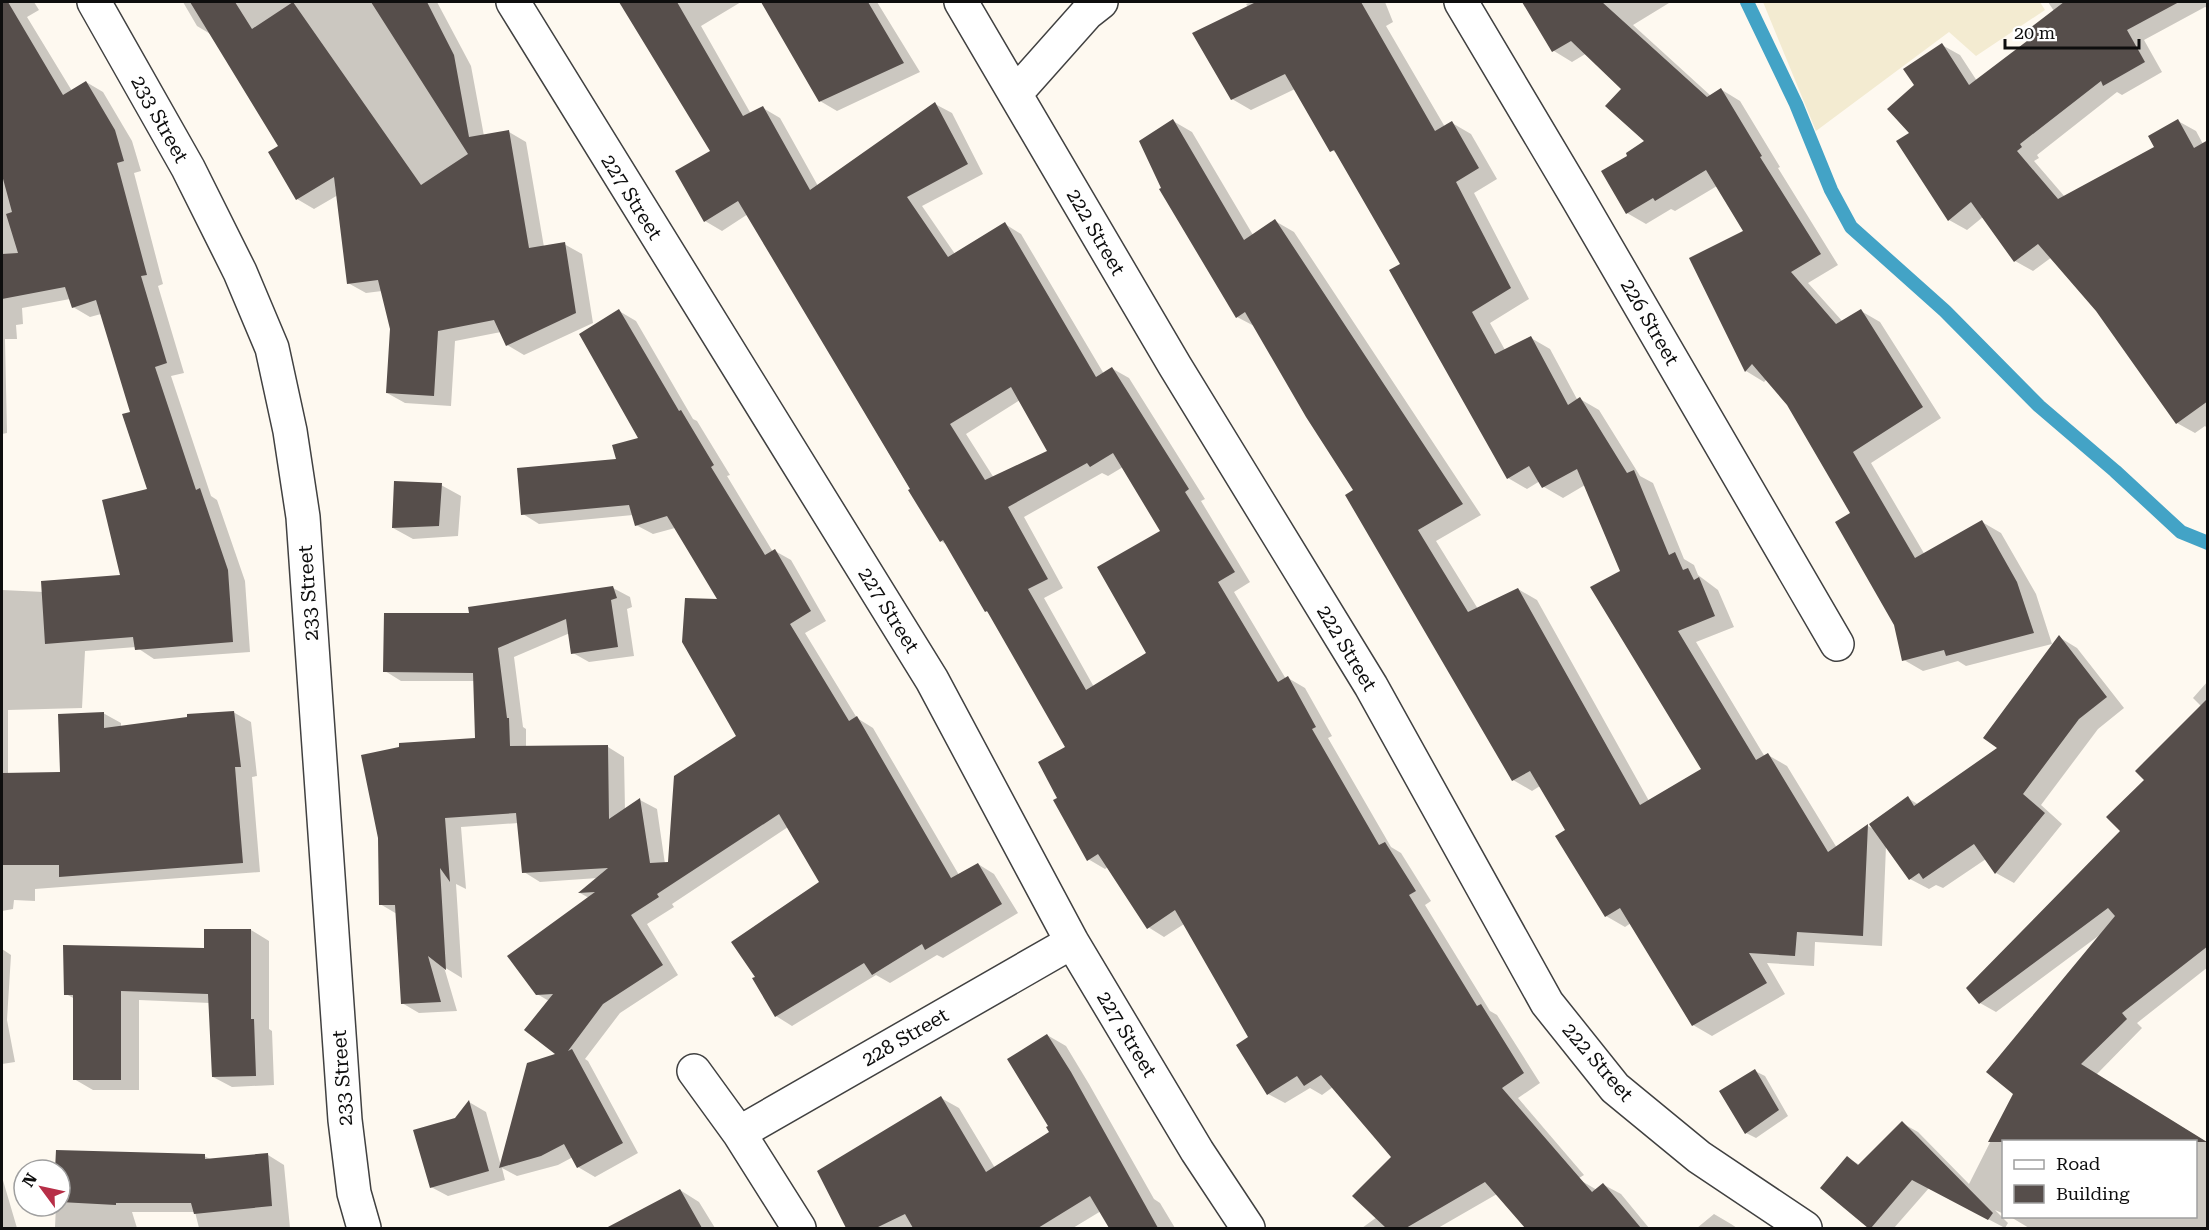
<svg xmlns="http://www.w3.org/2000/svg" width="2209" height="1230" viewBox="0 0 2209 1230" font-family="'Roboto Serif',serif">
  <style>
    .farmland { fill: #f3ebd1 }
    .shadow { fill: #0003; fill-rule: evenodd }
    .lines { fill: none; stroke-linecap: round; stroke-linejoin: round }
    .stream { stroke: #43a3c6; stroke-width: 14 }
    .building { fill: #564e4b; fill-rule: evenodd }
    .street-casing { stroke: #414141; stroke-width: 36 }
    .street { stroke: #fff; stroke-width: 33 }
    .labels { text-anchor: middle; stroke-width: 6; stroke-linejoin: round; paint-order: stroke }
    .street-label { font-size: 20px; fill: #0e0e0e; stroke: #fff }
  </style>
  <rect width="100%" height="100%" fill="#fef9f0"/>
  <path class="farmland" d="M1763 2H2040L2045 10 1976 56 1949 32 1816 131Z"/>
  <path class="shadow" d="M2 2H34L39 10 27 17 72 91 86 82 103 92 132 141 141 171 134 173 163 284 158 286 184 373 171 376 211 496 217 500 245 581 250 652 154 659 136 647 85 651 82 708 8 710V774H62L103 713 121 723V728L233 712 251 722 257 776 252 777 260 872 35 889V901L14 900 13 909 2 911V590L44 592 122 577 149 491 132 413 101 314 90 317 73 307 70 299 22 308 23 324 16 325 17 339H5L7 433 2 434Z
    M183 2H437L471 66 484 136 509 132 526 142 544 247 564 244 582 254 593 323 524 355 507 345 501 332 455 341 451 406 405 403 387 393 391 329 382 291 366 293 348 283 338 195 314 209 297 199 280 147 212 35 197 26Z
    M621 2H741L701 26 751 114 763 108 780 118 818 186 935 104 952 113 983 174 922 206 955 254 1005 224 1021 234 1104 374 1113 369 1129 378 1205 499 1201 501 1250 582 1234 592 1286 679 1288 678 1305 688 1332 736 1328 738 1391 847 1401 853 1431 901 1425 905 1490 1011 1497 1015 1540 1083 1518 1098 1584 1175 1522 1213 1497 1194 1438 1228H1362L1377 1217 1393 1157 1333 1087 1322 1095 1310 1088 1285 1103 1268 1094 1250 1038 1184 924 1164 937 1148 927 1108 867 1105 869 1088 859 1058 799 1067 748 989 613 986 611 947 545 941 541 748 214 722 231 705 221 712 152ZM1020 400 1049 452 994 478 966 434ZM1123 467 1162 531 1148 654 1094 687 1044 598 1063 588 1024 517 1102 473 1108 476Z
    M763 2H877L920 72 837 111 820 101Z
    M1252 2H1385L1393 22 1386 26 1445 127 1452 123 1471 134 1497 179 1474 193 1529 299 1490 323 1505 350 1531 338 1550 349 1578 401 1580 399 1599 410 1640 476 1653 483 1684 559 1694 565 1698 575 1718 590 1734 627 1696 642 1765 757 1768 755 1787 766 1837 848 1868 826 1875 830 1908 798 1919 805 1999 748 2059 637 2077 648 2124 708 2098 729 2041 805 2062 824 2014 883 1996 873 1986 859 1943 888 1936 885 1929 889 1910 879 1886 846 1882 946 1815 942 1814 966 1767 963 1785 994 1712 1036 1693 1025 1631 923 1625 927 1606 916 1567 831 1540 786 1532 791 1513 780 1355 491 1256 327 1237 317 1173 121 1192 132 1253 235 1275 221 1294 232 1481 515 1436 541 1478 609 1518 589 1537 600 1649 801 1703 769 1585 485 1563 498 1544 487 1540 481 1527 489 1508 478 1402 264 1338 154 1332 150 1295 89 1251 110 1232 99 1248 7 1246 4Z
    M1529 2H1668L1669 3 1633 25 1711 96 1722 90 1740 101 1780 167 1778 168 1838 265 1808 283 1843 322 1861 311 1880 322 1941 418 1871 463 1925 555 1982 522 2001 533 2036 594 2052 644 1966 666 1958 661 1923 671 1904 660 1895 625 1852 514 1788 404 1767 379 1764 382 1746 371 1745 231 1717 186 1675 211 1671 209 1646 224 1627 213 1629 156 1646 142 1623 89 1587 53 1572 62 1554 51 1525 4Z
    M2048 2H2208V8L2205 7 2144 40 2162 72 2122 95 2117 92 2037 155 2039 158 2034 161 2065 197 2156 148 2178 121 2196 131 2203 144 2208 142V429L2205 426 2195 433 2177 423 2097 310 2052 257 2033 271 2015 261 1983 217 1967 230 1949 220 1911 134 1916 85 1942 45 1960 55 1977 81 2033 38 2054 11Z
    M619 311 636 321 693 419 697 421 730 475 727 476 773 552 775 551 791 560 826 621 805 633 857 718 873 728 959 875 978 864 994 874 1018 913 943 958 937 955 890 983 876 975 792 1026 776 1016 821 882 788 827 672 904 674 907 647 924 678 975 620 1013 585 1059 588 1061 638 1153 595 1177 578 1167 573 1157 558 1165 517 1176 502 1168 505 1180 448 1196 431 1187 456 1119 469 1102 486 1112 501 1166 558 1055 549 1001 537 994 589 898 580 893 598 878 540 882 524 872 519 823 461 827 466 889 456 884 462 978 444 967 457 1011 419 1013 402 1003 397 914 380 904 477 739 475 681H401L385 671 471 615 613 588 630 597 632 607 627 609 634 656 589 662 573 653 570 633 514 657 523 727 526 729V747H608L624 757 625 810 640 800 657 809 665 864H670L738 736 720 601 675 528 653 534 636 525 633 515 539 524 523 514 618 461 641 438Z
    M2 473 3 525H2Z
    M441 485 461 496 458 536 413 539 393 528Z
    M2208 681V967L2137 1023 2142 1028 2096 1075 2208 1143V1228H2029L2009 1216H2196V1142H2004V1214L1995 1210 2008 1223 2005 1228 1929 1188 1894 1228H1870L1822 1188 1847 1158 1860 1165 1902 1123 1918 1132 1969 1184 2015 1093 2101 934 1996 1012 1980 1003 2122 832 2146 780 2201 706 2193 698Z
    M251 930 269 941V1029L272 1031 274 1085 232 1087 213 1077 210 1003 139 1000V1090H93L74 1079 75 999 66 994 206 950V931Z
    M2 949 11 955 7 1020 15 1062 2 1064Z
    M1047 1035 1066 1046 1089 1084 1154 1199 1160 1203 1175 1228H1111L1101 1211 1073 1228H848L819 1172 941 1098 959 1108 995 1168 1051 1132Z
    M1755 1071 1765 1076 1788 1116 1756 1138 1746 1133Z
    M268 1155 284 1165 290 1228H199L195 1212H132L137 1228H58L55 1227 56 1206H60V1170H57L204 1156 212 1160Z
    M2 1177 17 1228H2Z
    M1580 1180 1597 1190 1604 1185 1621 1194 1649 1228H1533Z
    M680 1190 699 1202 715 1228H609Z
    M1714 1214 1731 1224 1737 1228H1697Z"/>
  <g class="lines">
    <path class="stream" d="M1747 2 1796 104 1831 190 1851 227 1945 311 2039 406 2115 471 2181 532 2208 543"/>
  </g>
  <path class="building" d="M2 2H8L63 95 86 81 115 130 124 161 117 163 147 275 141 276 167 363 155 367 196 490 200 488 228 570 233 642 135 650 133 637 45 644 41 581 120 575 102 500 147 489 122 414 130 412 96 300 72 308 65 287 2 299V254L18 253 6 214 12 212 2 175Z
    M190 2H235L252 29 293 2 421 185 468 154 371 2H427L454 55 469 137 509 130 529 248 565 242 576 313 506 346 494 320 438 331 434 396 386 393 390 329 378 280 347 284 334 177 296 200 268 152 278 146Z
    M619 2H677L743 116 763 106 810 190 935 102 968 164 907 197 948 257 1005 222 1096 377 1112 367 1189 489 1185 492 1235 572 1218 582 1278 682 1288 676 1316 727 1312 729 1379 845 1385 842 1416 891 1409 895 1477 1006 1481 1004 1524 1073 1502 1088 1592 1192 1603 1183 1641 1228H1525L1485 1182 1406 1228H1386L1352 1196 1391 1157 1321 1075 1304 1086 1297 1076 1267 1095 1236 1045 1248 1037 1175 910 1147 929 1098 854 1087 861 1053 800 1057 798 1038 762 1065 747 987 611 985 612 943 540 940 542 908 490 910 489 738 201 704 222 675 171 710 151ZM1011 387 1047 451 985 480 950 424ZM1113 453 1160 531 1097 567 1146 653 1086 690 1028 589 1048 579 1008 507 1087 463 1090 467Z
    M761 2H868L904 63 819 102Z
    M1256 2H1361L1435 131 1452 121 1479 168 1456 182 1511 288 1472 312 1495 354 1531 336 1568 405 1580 397 1627 473 1634 470 1669 555 1675 552 1683 570 1688 568 1694 580 1699 577 1715 616 1678 631 1756 760 1768 753 1828 852 1868 824 1863 936 1797 932 1795 956 1749 953 1767 983 1692 1026 1620 908 1605 917 1555 836 1565 830 1530 771 1512 781 1345 495 1353 490 1306 417 1245 312 1236 318 1159 189 1161 188 1139 141 1173 119 1244 240 1275 219 1463 504 1418 530 1468 612 1518 588 1640 805 1701 769 1590 587 1620 571 1577 469 1542 488 1529 466 1507 479 1389 270 1400 264 1334 150 1330 152 1285 74 1231 100 1192 33Z
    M1522 2H1602L1707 97 1721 88 1762 156 1760 157 1821 254 1791 272 1836 324 1861 309 1923 407 1853 452 1915 558 1982 520 2017 582 2034 633 1946 656 1944 650 1902 661 1894 625 1835 522 1850 513 1787 405 1752 364 1745 372 1689 258 1743 231 1706 170 1655 201 1653 198 1626 214 1601 171 1627 156 1626 153 1644 141 1605 106 1621 89 1571 41 1552 52Z
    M2064 2H2179L2127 30 2145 62 2103 86 2101 81 2020 144 2022 147 2017 151 2058 199 2154 147 2148 136 2178 119 2194 148 2208 140V401L2176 424 2096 311 2038 244 2014 262 1971 202 1948 221 1896 141 1909 133 1887 109 1914 85 1903 69 1942 43 1969 85 2031 38 2026 31Z
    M619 309 679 411 681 410 714 465 711 467 765 555 775 549 811 611 790 624 849 721 857 716 951 878 978 863 1002 904 925 950 922 944 872 975 864 963 775 1017 752 978 755 977 731 942 819 882 779 814 657 894 659 897 631 915 663 965 603 1004 568 1051 572 1049 623 1143 577 1168 564 1144 541 1156 499 1168 527 1063 555 1054 524 1030 553 994 536 995 507 956 595 892 578 893 608 868 522 873 516 813 445 818 450 882 440 868 446 970 428 956 441 1002 401 1004 395 905H379L378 838 361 755 399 747V743L475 738 473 673 383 672 384 613H469L468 607 613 586 617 598 611 600 618 647 571 654 566 619 498 648 507 718H509L510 746 608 745 609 819 640 798 650 863 668 862 674 776 736 736 682 642 685 598 717 599 667 516 635 526 629 505 521 515 517 468 616 459 612 445 638 438 579 334Z
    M394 481 442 483 439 526 392 528Z
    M2059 635 2107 697 2079 719 2023 794 2045 813 1995 874 1974 844 1923 879 1919 873 1909 880 1869 824 1908 796 1914 806 1997 748 1983 738Z
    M2208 698V946L2122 1013 2127 1019 2081 1064 2207 1142H1988L2013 1094 1986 1072 2115 916 2108 908 1979 1004 1966 988 2120 831 2106 817 2144 780 2135 771Z
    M234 711 241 767H235L243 863 59 877V865H2V773L60 772 58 714 104 712V728L187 717V714Z
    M204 929H251V1019H254L256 1076 212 1077 208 994 121 991V1080H73V995H64L63 945 204 948Z
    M1047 1034 1071 1072 1158 1228H1109L1090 1196 1038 1228H913L905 1214 876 1228H846L817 1171 941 1096 986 1172 1049 1132 1046 1127 1048 1126 1007 1059Z
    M1755 1069 1779 1110 1745 1134 1719 1091Z
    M469 1100 489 1171 430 1188 413 1130 455 1118Z
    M1902 1121 1993 1213 1988 1220 1912 1180 1871 1228H1868L1820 1188 1847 1156 1858 1165Z
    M56 1150 205 1154V1159L268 1153 272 1206 194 1214 191 1203H116V1205L60 1202V1170H55Z
    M680 1189 702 1228H606Z"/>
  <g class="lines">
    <g class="street-casing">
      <path id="street" d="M94 2 188 168 240 272 272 348 290 431 303 517 345 1120 354 1193 364 1228
        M513 2 932 680 1072 942 1197 1151 1248 1228
        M961 2 1175 366 1371 686 1547 1003 1615 1088 1699 1157 1805 1228
        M1461 2 1577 197 1837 644
        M1015 94 1087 13 1101 2
        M694 1071 739 1133 799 1228
        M739 1133 1072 942"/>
    </g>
    <use href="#street" class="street"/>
  </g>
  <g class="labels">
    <g class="street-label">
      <text transform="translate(160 119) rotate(61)" y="7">233 Street</text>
      <text transform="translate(632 197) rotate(58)" y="7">227 Street</text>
      <text transform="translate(1096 232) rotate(60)" y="7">222 Street</text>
      <text transform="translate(1650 322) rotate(60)" y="7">226 Street</text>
      <text transform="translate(308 593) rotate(-94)" y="7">233 Street</text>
      <text transform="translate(889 610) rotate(58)" y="7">227 Street</text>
      <text transform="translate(1347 648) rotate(59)" y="7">222 Street</text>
      <text transform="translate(1127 1034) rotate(59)" y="7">227 Street</text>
      <text transform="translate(905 1037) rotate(-30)" y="7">228 Street</text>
      <text transform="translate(1598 1062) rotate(49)" y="7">222 Street</text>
      <text transform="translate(342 1078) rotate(-94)" y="7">233 Street</text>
    </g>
  </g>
  <rect width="2209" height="1230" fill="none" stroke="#0e0e0e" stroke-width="6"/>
  <rect x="2002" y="1140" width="195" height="78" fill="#ffffff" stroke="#9f9f9f" stroke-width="1.5"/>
  <rect x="2014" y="1160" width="30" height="9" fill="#ffffff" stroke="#9f9f9f" stroke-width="1.5"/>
  <text x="2056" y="1170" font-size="18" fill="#0e0e0e">Road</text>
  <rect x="2014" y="1185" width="30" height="18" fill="#564e4b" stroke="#9f9f9f" stroke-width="1.5"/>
  <text x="2056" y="1200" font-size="18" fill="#0e0e0e">Building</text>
  <g transform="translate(42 1188) rotate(303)"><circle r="28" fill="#ffffff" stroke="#9f9f9f" stroke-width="1.5"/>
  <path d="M0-4.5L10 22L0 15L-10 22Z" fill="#b72e47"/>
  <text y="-9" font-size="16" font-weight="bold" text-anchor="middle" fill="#0e0e0e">N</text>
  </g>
  <path d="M2005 39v9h134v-9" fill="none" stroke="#0e0e0e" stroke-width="3"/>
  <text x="2014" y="39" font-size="18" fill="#0e0e0e" stroke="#ffffff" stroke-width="4.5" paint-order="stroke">20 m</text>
</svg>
